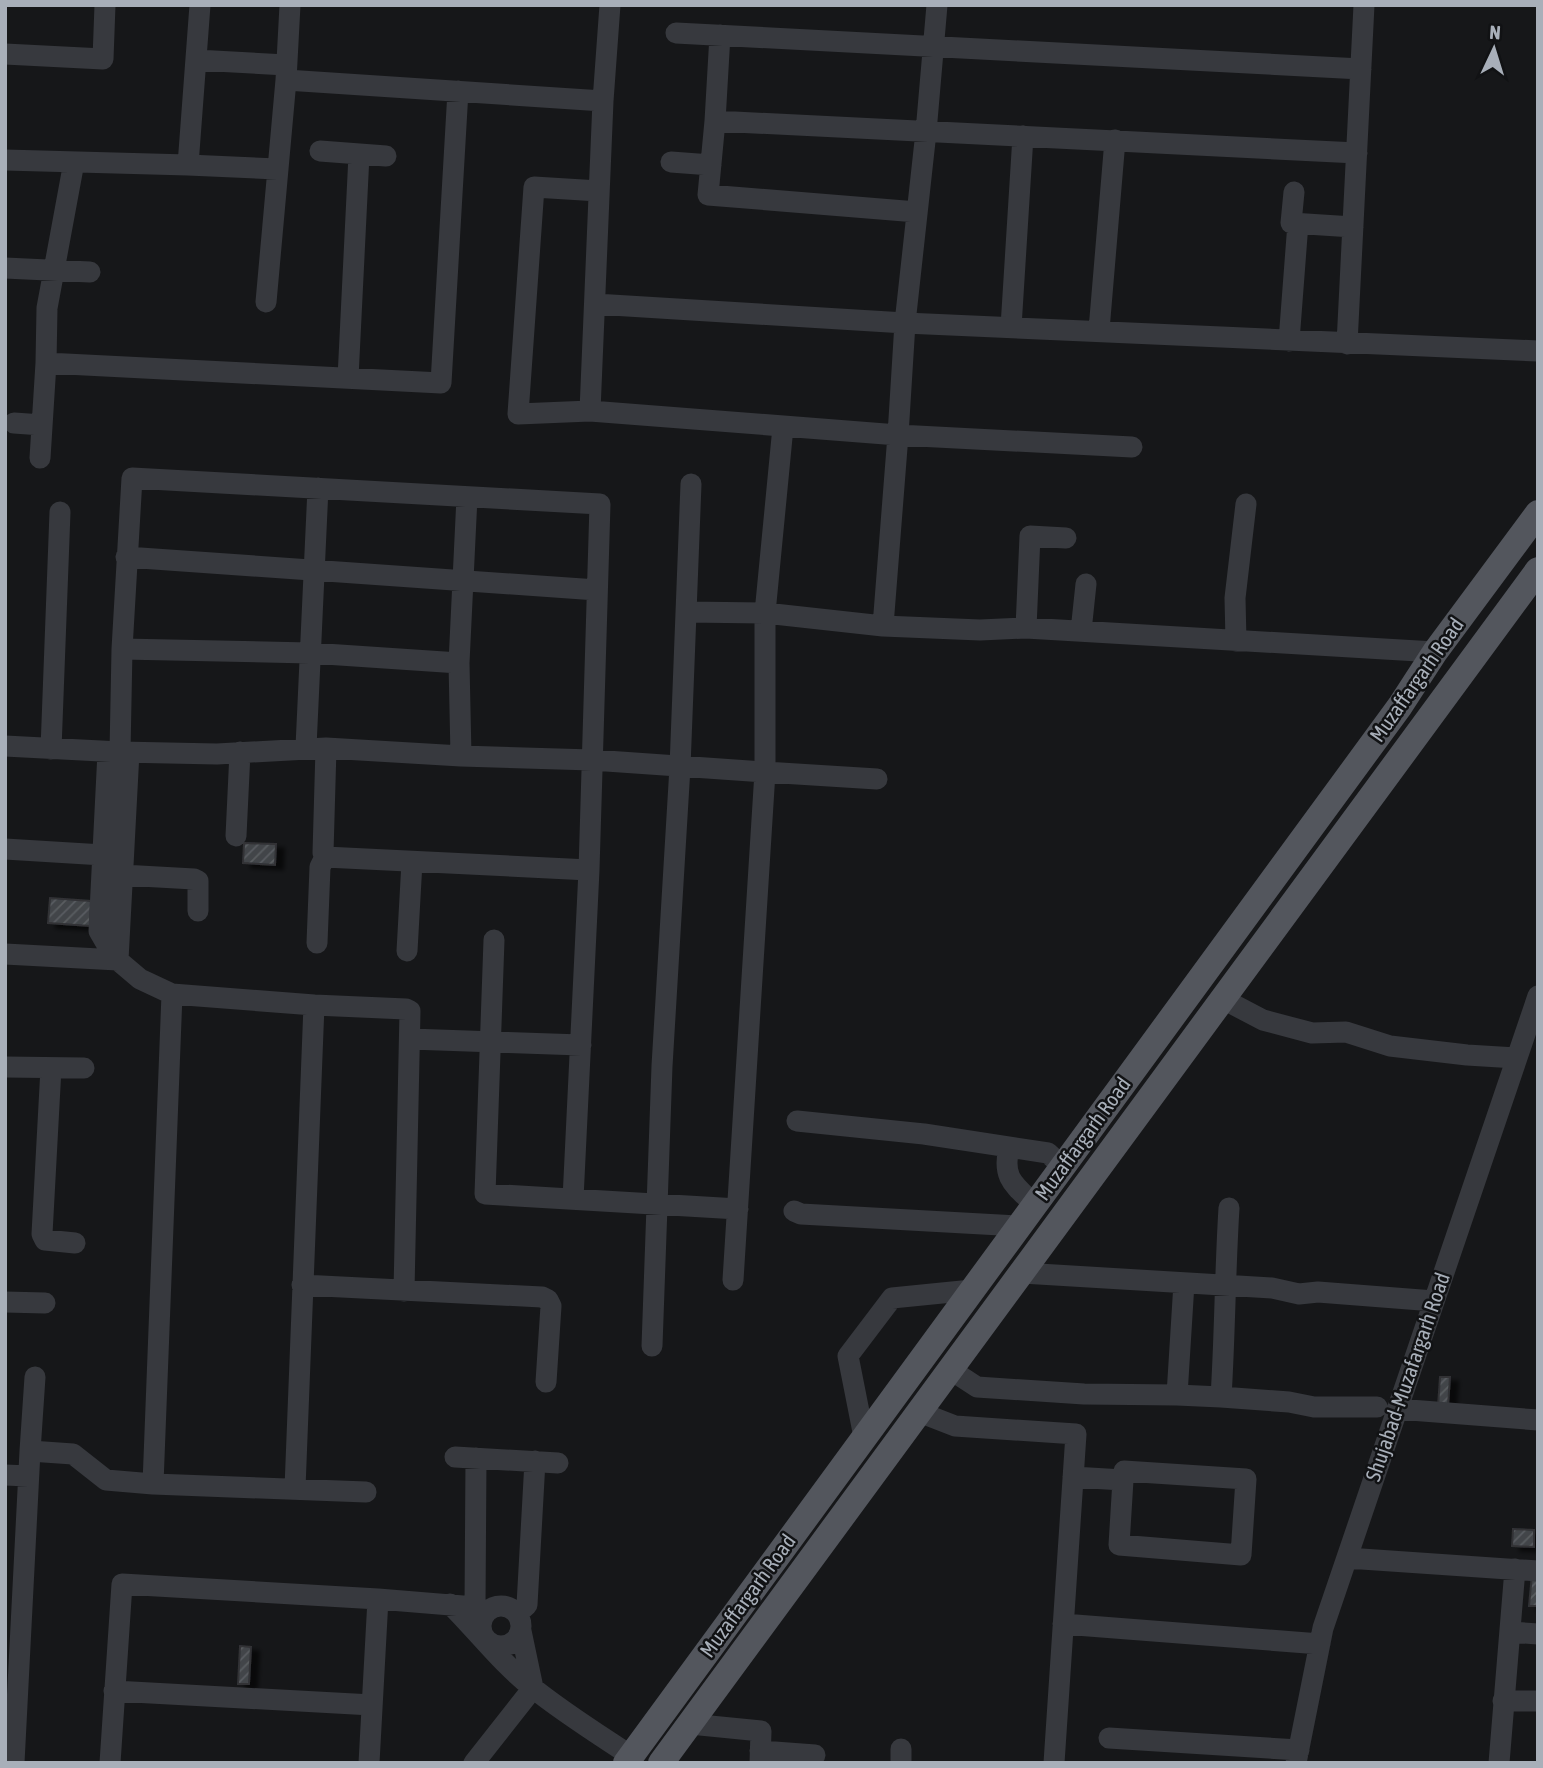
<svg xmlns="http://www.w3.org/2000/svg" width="1543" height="1768" viewBox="0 0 1543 1768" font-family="'Asap Condensed',sans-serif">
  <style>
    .building { fill: url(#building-hatch); stroke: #303135; stroke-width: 2; filter: url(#shadow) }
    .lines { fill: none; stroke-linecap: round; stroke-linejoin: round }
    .minor { stroke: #37393e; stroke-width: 21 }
    .major { stroke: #53565d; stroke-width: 26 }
    .labels { text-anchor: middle; stroke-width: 5; stroke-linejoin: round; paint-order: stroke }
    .street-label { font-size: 21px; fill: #a8afb9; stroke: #111214 }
  </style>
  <defs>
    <pattern id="building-hatch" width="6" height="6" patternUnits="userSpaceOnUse" patternTransform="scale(1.75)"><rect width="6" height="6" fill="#424549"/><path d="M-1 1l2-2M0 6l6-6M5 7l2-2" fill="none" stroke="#5a5d61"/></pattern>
    <filter id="shadow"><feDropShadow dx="8" dy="4.5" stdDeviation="2" flood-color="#0009"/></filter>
  </defs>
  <rect width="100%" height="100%" fill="#161719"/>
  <path class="building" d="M244 843 276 844 275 865 243 863Z
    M50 898 91 901 90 926 48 923Z
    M1440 1377H1450L1448 1406H1438Z
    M1513 1529 1534 1530V1547L1512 1546Z
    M1532 1574 1538 1575V1606H1529Z
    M240 1646 251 1647 249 1684H238Z"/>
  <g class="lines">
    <path class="minor" d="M937 5 926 132 905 323C1116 331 1327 343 1538 351
      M676 33 1361 69
      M720 35 715 121 1357 153
      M5 54 103 59 105 5
      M196 60 286 65
      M286 80 603 101 590 411 898 435 905 323 595 304
      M603 101 610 5
      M715 121 708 195 917 212
      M320 151 386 156
      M5 160 188 165 200 5
      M74 162 47 308 46 363 441 383 458 91
      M671 162 711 165
      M188 165 277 169
      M1294 192 1291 223 1353 227
      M5 268 90 272
      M266 302 286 80 290 5
      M1011 327 1023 136
      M1099 330 1115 140
      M1289 341 1298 223
      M1347 344 1364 5
      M348 378 359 155
      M590 411 518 414 534 187 599 191
      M14 423 42 425
      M783 427 765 613V772L877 779
      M40 458 46 363
      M126 557 597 590
      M687 612 765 613 883 626 898 435 1132 447
      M883 626 980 630 1026 628 1435 652
      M1026 628 1030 536 1066 538
      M1081 631 1086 584
      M1236 641 1235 598 1246 504
      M122 649 310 653 459 663
      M5 746 120 752 217 754 326 748 461 756 592 760 765 772 733 1280
      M306 747 318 488
      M326 748 323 853 325 857 589 870
      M51 749 60 512
      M120 752 122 649 132 478 600 504 589 870 573 1199
      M461 756 459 663 467 497
      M236 836 240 752
      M5 849 103 855
      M122 875 194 879 198 881V911
      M494 940 485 1194 738 1209
      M317 943 320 867 325 857
      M407 951 412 862
      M5 954 118 960 129 752
      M172 994 314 1005 295 1488
      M1223 999 1263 1020 1312 1033 1346 1032 1390 1046 1467 1055 1516 1058
      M314 1005 406 1009 410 1011 404 1291
      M410 1039 581 1045
      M5 1067 84 1068
      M51 1068 42 1234 45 1240 75 1243
      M797 1121 924 1134 1048 1153 1063 1167
      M1009 1147C1002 1178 1013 1184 1035 1205
      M1229 1208C1225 1271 1225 1334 1221 1397L1289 1402 1314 1407H1377
      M794 1211 801 1214 1019 1226
      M1022 1273 1272 1288 1299 1294 1318 1292 1434 1301
      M1184 1283 1177 1395 1221 1397
      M302 1285 542 1297 548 1300 551 1306 546 1382
      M5 1302 45 1303
      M652 1346 662 1066 680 767 691 484
      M951 1370 977 1387 1084 1394 1177 1395
      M1397 1409 1538 1420
      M919 1412 955 1426 1076 1434 1054 1763
      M864 1437 848 1356 892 1298 972 1290
      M30 1451 35 1377
      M455 1457 558 1463
      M5 1475 28 1476
      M1073 1477 1123 1480 1124 1471 1246 1479 1241 1555 1119 1545 1123 1480
      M153 1484 366 1492
      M1347 1558 1538 1571
      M450 1604C478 1632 502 1664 533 1688 564 1713 598 1734 631 1756
      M481 1626a20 20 0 1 1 40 0a20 20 0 1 1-40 0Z
      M517 1614 527 1605 535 1461
      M1063 1624 1320 1644
      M1510 1632 1538 1634
      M114 1691 372 1705
      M1503 1701H1538
      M690 1724 761 1731 760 1763
      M1109 1738 1299 1750
      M760 1751 815 1755
      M14 1763 30 1451 73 1454 106 1480 153 1484 172 994 140 979 114 957 99 931 108 752
      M110 1763 122 1584 378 1599 475 1607 476 1458
      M369 1763 378 1599
      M474 1763 533 1688 521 1631
      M901 1763V1749
      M1296 1763 1323 1628 1538 996
      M1499 1763 1515 1569"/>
    <path class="major" d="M626 1763 1400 706 1435 652 1538 513
      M661 1763 1538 570"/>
  </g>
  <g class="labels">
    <g class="street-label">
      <text transform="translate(1417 680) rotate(-55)" y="7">Muzaffargarh Road</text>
      <text transform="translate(1083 1139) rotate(-54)" y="7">Muzaffargarh Road</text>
      <text transform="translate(1408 1377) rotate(-71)" y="7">Shujabad-Muzafargarh Road</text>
      <text transform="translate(748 1596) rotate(-54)" y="7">Muzaffargarh Road</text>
    </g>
  </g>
  <rect width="1543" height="1768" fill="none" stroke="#a8afb9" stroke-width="14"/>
  <g transform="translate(1494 49) rotate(4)" stroke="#111214" stroke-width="5" paint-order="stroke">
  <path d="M0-5L12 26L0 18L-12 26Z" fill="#a8afb9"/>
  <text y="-10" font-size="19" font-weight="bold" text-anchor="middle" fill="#a8afb9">N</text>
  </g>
</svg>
